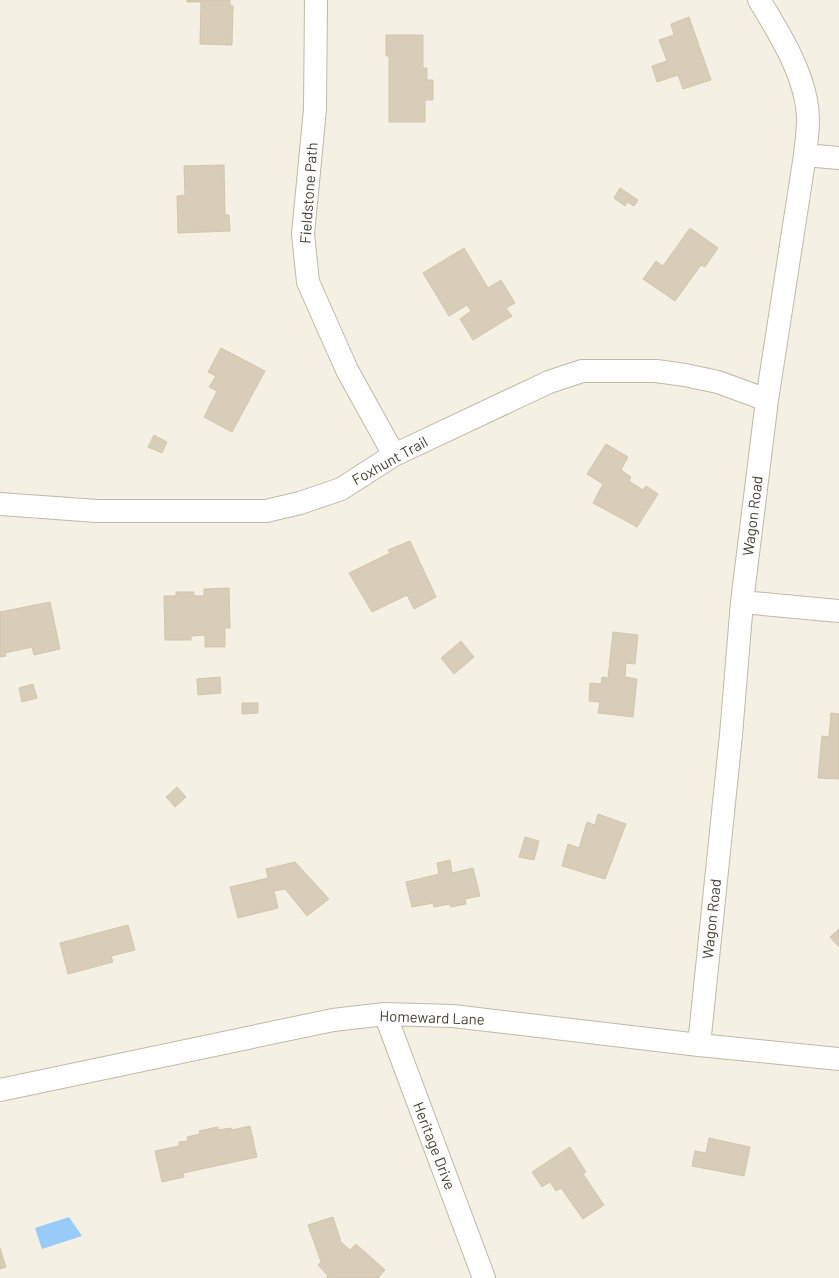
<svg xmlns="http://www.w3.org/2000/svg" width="839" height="1278" viewBox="0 0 839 1278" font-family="Barlow,sans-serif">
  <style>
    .water { fill: #99cbf9 }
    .building { fill: #d7cdb8; stroke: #d3c6ab }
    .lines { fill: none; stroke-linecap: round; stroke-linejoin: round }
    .minor-casing { stroke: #c1b9a6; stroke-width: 24 }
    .minor { stroke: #fff; stroke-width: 22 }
    .labels { text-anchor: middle; stroke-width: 4; stroke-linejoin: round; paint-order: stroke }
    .street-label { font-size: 15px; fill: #474133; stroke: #fff }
  </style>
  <rect width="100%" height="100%" fill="#f4f0e4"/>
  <path class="water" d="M69 1217 82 1236 42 1249 35 1228Z"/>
  <path class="building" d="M187 0H230V5L233 6 232 45 200 44 201 2H187Z
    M689 17 711 80 683 89 678 75 657 82 652 66 667 61 659 40 674 35 671 24Z
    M386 35H423V68H427V80H433V100H425V122H389V56H386Z
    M224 165 225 215H229L230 231 178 233 177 196 185 195 184 166Z
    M620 188 638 200 634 206 627 202 625 206 614 198Z
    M690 228 718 248 705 267 701 265 675 301 643 279 656 261 663 266Z
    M464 248 488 288 501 280 515 303 506 308 512 316 473 340 460 319 471 311 467 305 449 316 423 273Z
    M221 348 265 371 232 432 204 417 217 391 209 387 216 376 208 372Z
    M154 435 167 442 162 453 148 447Z
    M606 444 628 457 621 470 631 477 629 481 643 490 646 486 658 494 637 527 593 503 603 484 587 474Z
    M410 541 436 597 414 609 407 595 372 612 349 573 390 553 388 550Z
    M229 588 230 628H225V647H205V635L191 636V640H165L164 596H176V592H194V596H204V589Z
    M50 602 60 649 34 655 32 647 5 653 6 656 0 657V611V612Z
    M613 632 638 635 635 664 626 663 625 677 637 679 633 717 598 713 600 702 589 701 590 683 601 684 602 677 608 678Z
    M461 641 474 657 454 674 441 658Z
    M220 677 221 693 198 695 197 679Z
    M33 684 37 698 22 702 19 688Z
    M242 703H258V713L242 714Z
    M831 713 839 714V779L818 778 822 736 829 737Z
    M177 787 186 797 175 807 166 797Z
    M598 814 626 824 605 879 562 866 568 844 579 848 587 822 595 825Z
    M525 837 539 841 534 860 519 857Z
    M450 860 452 873 473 868 480 896 465 899 466 904 451 907 450 904 434 907 433 903 412 907 406 882 439 874 437 863Z
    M295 862 329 899 307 916 285 889 274 891 278 908 238 918 230 887 268 878 266 869Z
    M128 925 135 950 111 956 113 962 68 974 60 943Z
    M839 929V947L830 937Z
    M250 1126 257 1157 183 1173 184 1177 162 1182 155 1151 179 1146V1142L188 1141 187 1137 200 1134 199 1131 218 1127V1130L231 1128 232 1130Z
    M709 1138 750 1147 744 1176 692 1166 695 1151 706 1153Z
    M570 1147 586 1172 583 1174 604 1205 583 1219 561 1188 556 1191 550 1182 542 1187 532 1172Z
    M333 1217 341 1242 350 1250 356 1244 385 1270 378 1278H326L328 1276 318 1265 321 1262 308 1225Z
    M0 1248 6 1267 0 1269Z"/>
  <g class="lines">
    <g class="minor-casing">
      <path id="minor" d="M316 0 315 109 303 234 308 282 347 370 394 455
        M805 155 839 158
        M0 504 97 511H266L300 503 341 489 394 455 549 382 582 371H656L685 375 718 382 767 400
        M742 602 839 611
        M385 1014 484 1278
        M699 1045 731 735 742 602 767 400 805 155C806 144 808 132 808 120 808 79 780 34 759 0
        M0 1090 333 1020 385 1014 453 1016 699 1045 839 1059"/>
    </g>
    <use href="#minor" class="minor"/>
  </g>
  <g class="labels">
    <g class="street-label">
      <text transform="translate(309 193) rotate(-86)" y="5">Fieldstone Path</text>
      <text transform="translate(390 461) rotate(-29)" y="5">Foxhunt Trail</text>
      <text transform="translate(753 516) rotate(-83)" y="5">Wagon Road</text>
      <text transform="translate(712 919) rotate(-84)" y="5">Wagon Road</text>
      <text transform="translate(432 1018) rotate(2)" y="5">Homeward Lane</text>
      <text transform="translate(434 1146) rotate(69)" y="5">Heritage Drive</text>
    </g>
  </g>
</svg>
